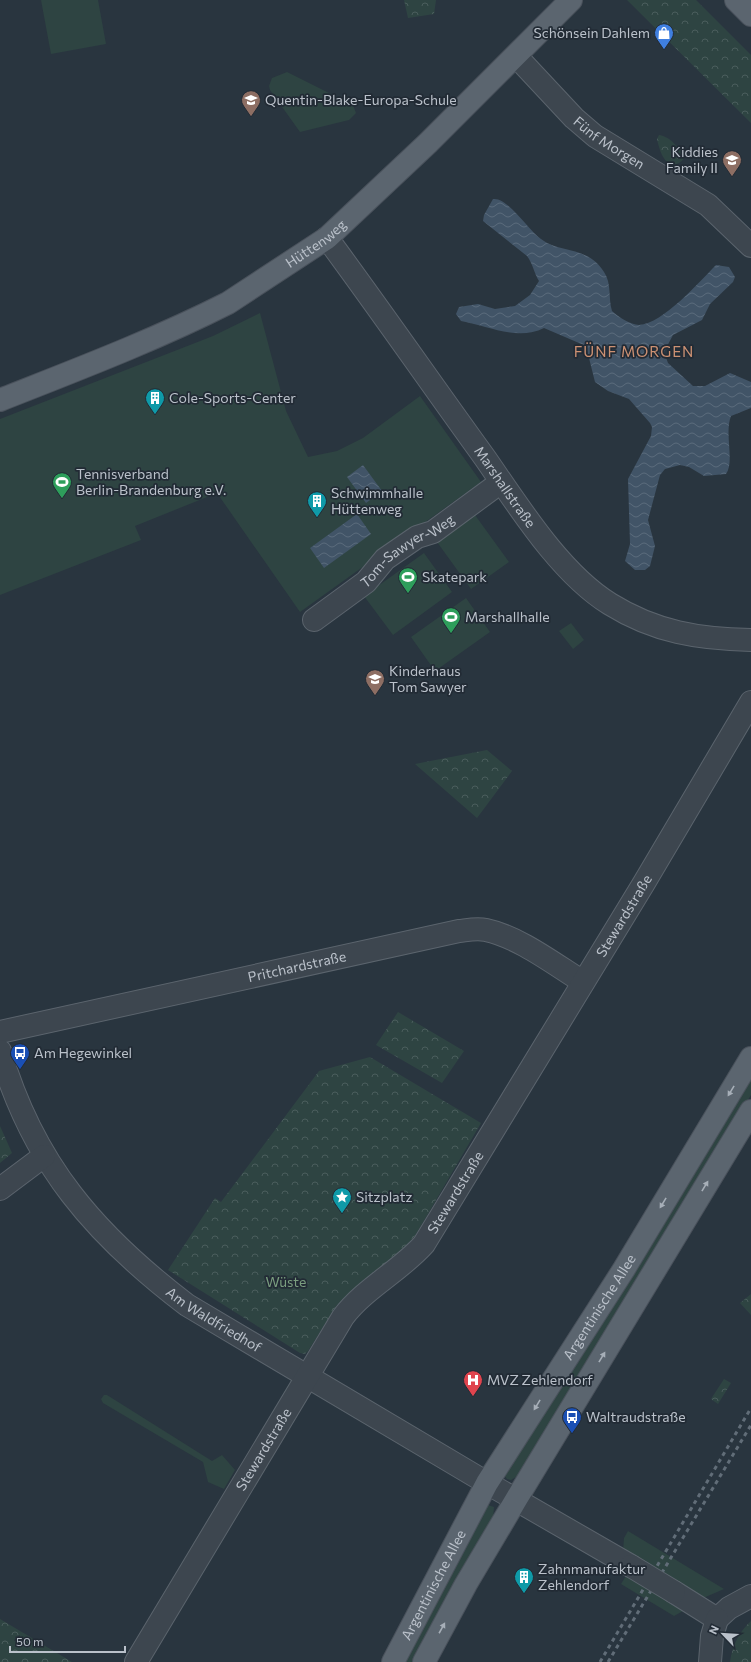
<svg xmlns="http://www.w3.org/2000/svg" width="751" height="1662" viewBox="0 0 751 1662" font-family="Commissioner,sans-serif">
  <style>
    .grass { fill: #2e4442 }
    .forest { fill: url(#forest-crowns) }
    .water { fill: url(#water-waves) }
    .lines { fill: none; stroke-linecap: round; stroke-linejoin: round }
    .minor-casing { stroke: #5b646d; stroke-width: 24 }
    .major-casing { stroke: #4a525c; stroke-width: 24 }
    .minor { stroke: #3d464f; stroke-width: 22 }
    .major { stroke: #5b656f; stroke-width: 22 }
    .rail { stroke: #616d78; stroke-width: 3; stroke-dasharray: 4 4; stroke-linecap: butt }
    .minor-bridge-casing { stroke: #5b646d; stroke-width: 24; stroke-linecap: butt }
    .minor-bridge { stroke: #3d464f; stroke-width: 22 }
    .oneway { fill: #a7afb8 }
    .labels { text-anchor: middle; stroke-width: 3.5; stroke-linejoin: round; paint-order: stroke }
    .poi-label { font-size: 14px; fill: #bac1ca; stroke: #222b35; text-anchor: start }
    .street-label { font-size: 14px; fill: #bac1ca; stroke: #222b35 }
    .park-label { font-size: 14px; fill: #7a9d7f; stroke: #222b35 }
    .neighbourhood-label { font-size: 15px; letter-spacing: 1px; fill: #cc9173; stroke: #222b35 }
  </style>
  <defs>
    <pattern id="forest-crowns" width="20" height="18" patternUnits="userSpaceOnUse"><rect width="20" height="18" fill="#2e4442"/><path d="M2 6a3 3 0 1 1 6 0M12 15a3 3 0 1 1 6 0" fill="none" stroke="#4a5d5c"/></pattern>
    <pattern id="water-waves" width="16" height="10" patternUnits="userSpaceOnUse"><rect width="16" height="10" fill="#415467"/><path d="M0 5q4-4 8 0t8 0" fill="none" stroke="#5a6b7b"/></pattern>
  </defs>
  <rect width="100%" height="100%" fill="#29353f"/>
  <path class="grass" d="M41 0H98L106 44 51 54Z
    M287 72 353 105 356 113 349 120 300 132 270 90 269 86 272 78Z
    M260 313 286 411 308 457 337 451 363 438 420 396 481 482 300 612 217 493 135 526 141 540 0 595V419L213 336Z
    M475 515 509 562 471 589 437 542Z
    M424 553 452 592 393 635 364 596Z
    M466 598 490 632 435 671 411 637Z
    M571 623 584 640 573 649 559 631Z
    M751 1074V1095L521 1474 511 1480 507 1479 504 1475Z
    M104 1395H107L212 1461 222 1455 235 1470 224 1489 208 1482 203 1462 103 1403 101 1399Z
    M488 1505 494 1507 493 1519 414 1662H403L485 1506Z
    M628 1531 724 1589 701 1599 623 1552 624 1538Z
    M626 1576 683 1611 674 1616 621 1584Z"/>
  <path class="forest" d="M404 0H436L434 14 408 18Z
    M627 0H696L751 55V123Z
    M659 135C673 138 674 146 685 153 686 160 679 164 673 165 663 163 659 148 657 139Z
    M487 750 512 771 477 818 415 764Z
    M398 1012 464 1051 442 1083 376 1045Z
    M370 1057 481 1123 415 1236 401 1251 337 1305 308 1351 305 1354 300 1353 168 1270 215 1198 221 1202 319 1071Z
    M0 1126 12 1153 0 1163Z
    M751 1294V1315L740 1303Z
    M724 1379 731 1383 718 1404 711 1399Z
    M0 1619 72 1662H0Z
    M751 1621V1662H730C732 1646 739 1632 751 1621Z"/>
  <path class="water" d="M493 199C508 197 528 230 541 239 560 254 587 245 604 272 612 284 608 298 612 311 617 316 631 325 639 325 663 324 700 281 716 265L729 267 735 277 733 282 710 304 702 320 673 335 664 352 668 363 693 386H705L730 373 751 382V408L731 416C724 434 735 461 726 474L704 476 689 467 680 465 665 469 660 475 648 520 655 546 650 566 645 570H635L625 561 630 544 628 479 651 436 652 427 650 423 629 399 608 391 595 382 586 346 544 328C518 341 488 326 461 321L456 314 459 307 478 304 495 309 515 306 530 295 539 281C534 273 533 264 527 256L483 221 484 215Z
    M363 465 382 491 366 503 347 477Z
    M357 514 371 534 324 568 310 548Z"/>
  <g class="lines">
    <g class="minor-casing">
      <g id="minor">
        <path id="s1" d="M516 56 574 118 595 136 708 205 751 246"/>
        <path id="s2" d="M327 238C381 311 432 385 485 458 519 507 560 573 610 604 655 632 699 639 751 640"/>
        <path id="s3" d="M314 620 366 582 385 559 417 537 433 532 501 482"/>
        <path id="s4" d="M0 1032 459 931C468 930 477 928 486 930 519 937 554 964 583 982"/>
        <path id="s5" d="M0 1051C33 1164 95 1235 187 1305L487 1483 631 1566"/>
        <path d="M0 1189 44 1156"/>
        <path d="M674 1592 717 1619"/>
        <path d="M717 1619 729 1608 751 1596"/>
        <path id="s6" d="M136 1662 343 1317C365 1288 400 1271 424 1244L644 883 751 702"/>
        <path d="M710 1662 712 1636 717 1619"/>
      </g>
    </g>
    <g class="major-casing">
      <g id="major">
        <path d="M736 0 751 15"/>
        <path id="s7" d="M0 400C76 370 155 340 228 303L327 238 428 143 571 0"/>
        <path id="s8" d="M393 1662 487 1483 624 1269 751 1058"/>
        <path d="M424 1662 466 1584 517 1498 751 1111"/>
      </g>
    </g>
    <use href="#minor" class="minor"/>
    <use href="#major" class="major"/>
    <path class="rail" d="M600 1662 751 1408
      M608 1662 751 1425"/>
    <g class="minor-bridge-casing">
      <path id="minor-bridge" d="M631 1566 674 1592"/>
    </g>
    <use href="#minor-bridge" class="minor-bridge"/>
  </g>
  <defs><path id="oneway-solid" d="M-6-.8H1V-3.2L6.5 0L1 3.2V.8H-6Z"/></defs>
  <g class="oneway">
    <use href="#oneway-solid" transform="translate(731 1091) rotate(121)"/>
    <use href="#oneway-solid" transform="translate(705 1186) rotate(-59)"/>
    <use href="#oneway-solid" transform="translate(663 1203) rotate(121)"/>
    <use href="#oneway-solid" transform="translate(602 1357) rotate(-59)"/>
    <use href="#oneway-solid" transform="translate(537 1405) rotate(121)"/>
    <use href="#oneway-solid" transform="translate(442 1628) rotate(-61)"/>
  </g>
  <defs>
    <g id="shop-pin" transform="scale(1)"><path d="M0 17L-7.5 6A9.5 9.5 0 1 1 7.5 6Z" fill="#3f7fe0" stroke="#222b35"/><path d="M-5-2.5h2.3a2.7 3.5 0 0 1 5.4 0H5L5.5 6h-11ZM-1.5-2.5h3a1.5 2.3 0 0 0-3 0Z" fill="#fff"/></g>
    <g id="school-pin" transform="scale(1)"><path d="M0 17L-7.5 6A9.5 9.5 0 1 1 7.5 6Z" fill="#8d6e63" stroke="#222b35"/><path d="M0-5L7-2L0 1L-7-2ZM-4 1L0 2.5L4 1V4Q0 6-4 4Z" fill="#fff"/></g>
    <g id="building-pin" transform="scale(1)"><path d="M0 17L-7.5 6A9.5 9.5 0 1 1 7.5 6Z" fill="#0f9aa8" stroke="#222b35"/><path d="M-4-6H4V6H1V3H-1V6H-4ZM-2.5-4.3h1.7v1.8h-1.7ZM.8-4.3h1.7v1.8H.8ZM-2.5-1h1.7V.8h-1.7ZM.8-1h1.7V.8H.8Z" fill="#fff"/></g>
    <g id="stadium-pin" transform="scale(1)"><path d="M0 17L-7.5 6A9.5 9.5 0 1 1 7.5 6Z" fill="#2e9e5b" stroke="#222b35"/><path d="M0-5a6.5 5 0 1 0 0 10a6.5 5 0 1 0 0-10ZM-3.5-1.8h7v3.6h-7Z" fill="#fff"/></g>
    <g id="bus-pin" transform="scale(1)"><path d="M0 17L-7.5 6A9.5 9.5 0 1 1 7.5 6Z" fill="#1a4fb4" stroke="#222b35"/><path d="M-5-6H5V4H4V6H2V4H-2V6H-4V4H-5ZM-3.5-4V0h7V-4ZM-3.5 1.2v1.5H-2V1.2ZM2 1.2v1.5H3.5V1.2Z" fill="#fff"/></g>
    <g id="sight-pin" transform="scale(1)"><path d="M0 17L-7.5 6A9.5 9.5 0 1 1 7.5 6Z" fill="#0f9aa8" stroke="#222b35"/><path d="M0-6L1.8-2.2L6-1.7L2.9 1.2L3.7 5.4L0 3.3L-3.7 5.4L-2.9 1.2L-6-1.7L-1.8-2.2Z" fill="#fff"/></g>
    <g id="hospital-pin" transform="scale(1)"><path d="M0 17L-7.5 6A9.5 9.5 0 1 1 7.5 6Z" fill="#e0444e" stroke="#222b35"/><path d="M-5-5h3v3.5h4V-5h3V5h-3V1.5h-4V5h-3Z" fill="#fff"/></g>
  </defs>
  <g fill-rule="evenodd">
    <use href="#shop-pin" x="664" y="33"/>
    <use href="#school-pin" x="251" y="100"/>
    <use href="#school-pin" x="732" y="160"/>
    <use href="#building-pin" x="155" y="398"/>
    <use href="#stadium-pin" x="62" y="482"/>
    <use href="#building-pin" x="317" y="501"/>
    <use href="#stadium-pin" x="408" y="577"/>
    <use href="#stadium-pin" x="451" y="617"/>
    <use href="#school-pin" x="375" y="679"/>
    <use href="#bus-pin" x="20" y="1053"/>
    <use href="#sight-pin" x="342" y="1197"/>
    <use href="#hospital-pin" x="473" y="1380"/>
    <use href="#bus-pin" x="572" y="1417"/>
    <use href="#building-pin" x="524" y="1577"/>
  </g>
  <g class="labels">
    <g class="poi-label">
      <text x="650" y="38" text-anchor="end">Schönsein Dahlem</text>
      <text x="265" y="105">Quentin-Blake-Europa-Schule</text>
      <text x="718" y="157" text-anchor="end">Kiddies<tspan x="718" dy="16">Family II</tspan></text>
      <text x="169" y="403">Cole-Sports-Center</text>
      <text x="76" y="479">Tennisverband<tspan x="76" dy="16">Berlin-Brandenburg e.V.</tspan></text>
      <text x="331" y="498">Schwimmhalle<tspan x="331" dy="16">Hüttenweg</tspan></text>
      <text x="422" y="582">Skatepark</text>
      <text x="465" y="622">Marshallhalle</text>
      <text x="389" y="676">Kinderhaus<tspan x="389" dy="16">Tom Sawyer</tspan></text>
      <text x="34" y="1058">Am Hegewinkel</text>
      <text x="356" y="1202">Sitzplatz</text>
      <text x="487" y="1385">MVZ Zehlendorf</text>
      <text x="586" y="1422">Waltraudstraße</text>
      <text x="538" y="1574">Zahnmanufaktur<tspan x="538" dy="16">Zehlendorf</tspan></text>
    </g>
    <g class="street-label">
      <text dy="5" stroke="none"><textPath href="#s1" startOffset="128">Fünf Morgen</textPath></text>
      <text dy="5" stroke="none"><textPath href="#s7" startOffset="354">Hüttenweg</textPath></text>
      <text dy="5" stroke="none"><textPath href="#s2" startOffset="306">Marshallstraße</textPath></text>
      <text dy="5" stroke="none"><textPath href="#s3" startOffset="117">Tom-Sawyer-Weg</textPath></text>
      <text dy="5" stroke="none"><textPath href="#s6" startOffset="896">Stewardstraße</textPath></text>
      <text dy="5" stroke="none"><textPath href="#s4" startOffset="304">Pritchardstraße</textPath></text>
      <text dy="5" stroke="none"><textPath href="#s6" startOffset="572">Stewardstraße</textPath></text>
      <text dy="5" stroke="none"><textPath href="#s8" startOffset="411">Argentinische Allee</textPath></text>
      <text dy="5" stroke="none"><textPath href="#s5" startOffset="352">Am Waldfriedhof</textPath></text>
      <text dy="5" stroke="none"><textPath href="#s6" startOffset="248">Stewardstraße</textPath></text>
      <text dy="5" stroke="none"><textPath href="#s8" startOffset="87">Argentinische Allee</textPath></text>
    </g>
    <g class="park-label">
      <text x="286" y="1287">Wüste</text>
    </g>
    <g class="neighbourhood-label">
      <text x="634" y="357">FÜNF MORGEN</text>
    </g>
  </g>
  <g transform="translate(723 1634) rotate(295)" stroke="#222b35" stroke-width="3" paint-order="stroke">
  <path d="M0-3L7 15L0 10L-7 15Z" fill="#bac1ca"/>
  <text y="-6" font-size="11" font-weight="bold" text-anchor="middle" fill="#bac1ca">N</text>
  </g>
  <path d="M10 1646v6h115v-6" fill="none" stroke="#bac1ca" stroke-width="2"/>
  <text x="16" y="1646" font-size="12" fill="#bac1ca" stroke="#222b35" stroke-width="3" paint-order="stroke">50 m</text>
</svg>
